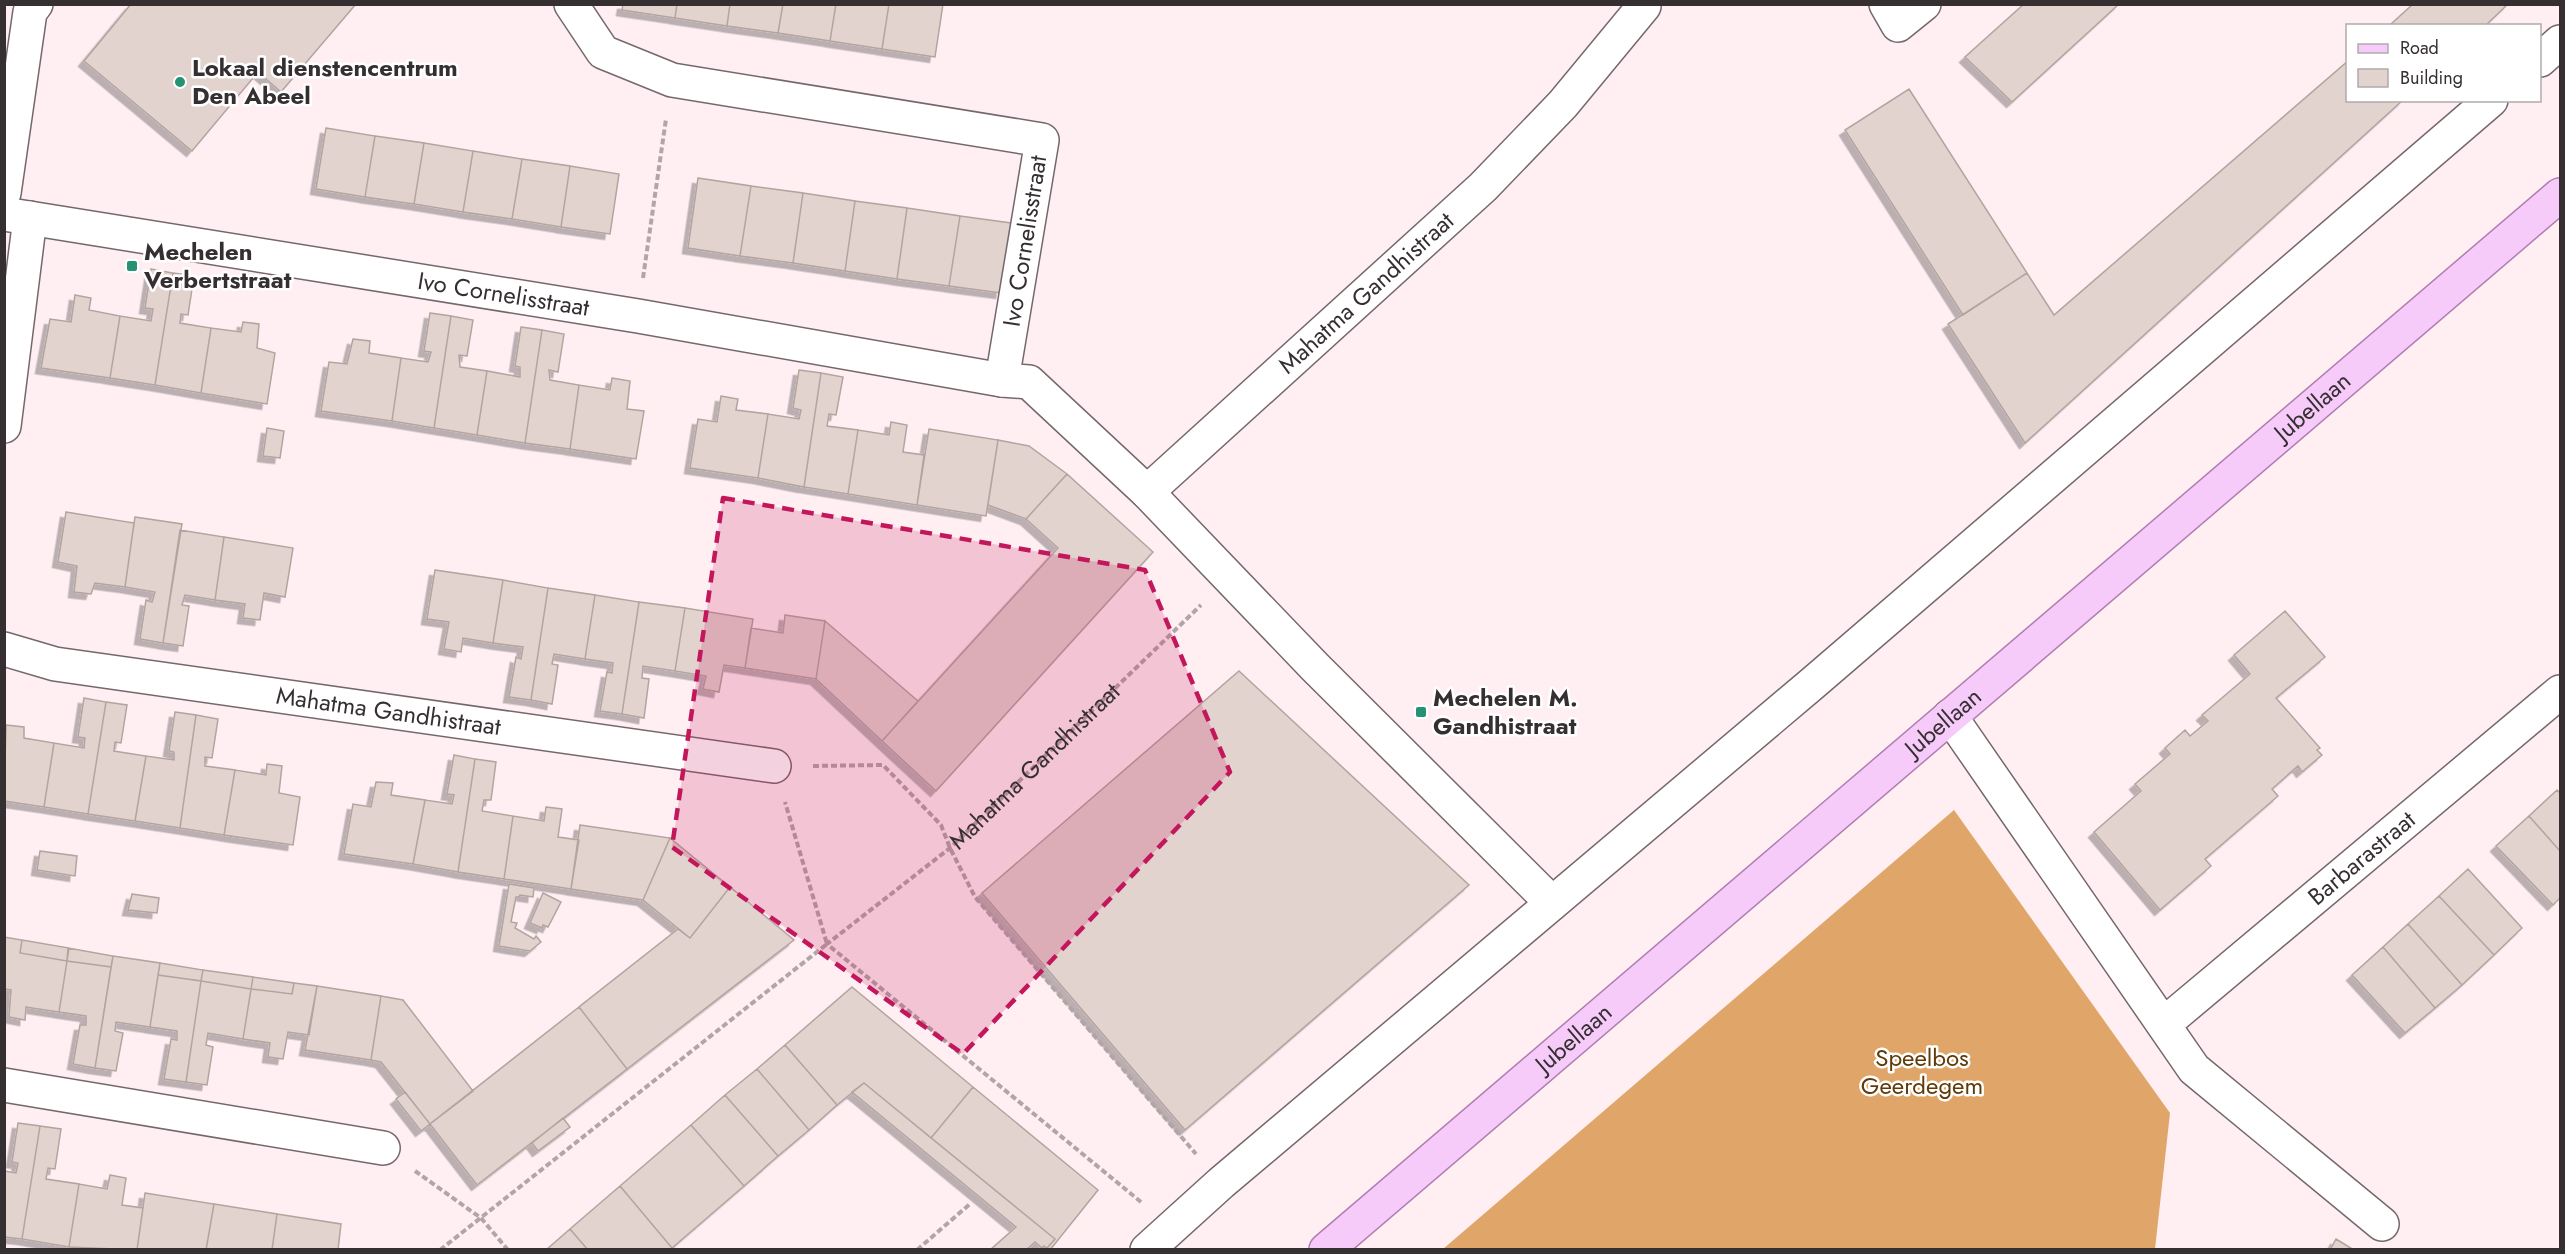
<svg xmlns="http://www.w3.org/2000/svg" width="2565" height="1254" viewBox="0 0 2565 1254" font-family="Jost,sans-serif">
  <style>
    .forest { fill: #e0a669 }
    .building { fill: #e3d3cf; stroke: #b3a4a0; stroke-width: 1.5; filter: url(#shadow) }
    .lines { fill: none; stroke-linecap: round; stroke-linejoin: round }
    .minor-casing { stroke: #75686c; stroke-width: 36 }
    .major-casing { stroke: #af7eb1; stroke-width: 36 }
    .path { stroke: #b1a5a8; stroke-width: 4; stroke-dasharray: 6 3; stroke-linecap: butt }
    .minor { stroke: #fff; stroke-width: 33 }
    .major { stroke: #f6cbfa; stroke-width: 33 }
    .marked { fill: #c2185b; fill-opacity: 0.2; stroke: #c2185b; stroke-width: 4.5; stroke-dasharray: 12 8; stroke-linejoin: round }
    .poi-dot { fill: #249273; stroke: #fff; stroke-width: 2 }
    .labels { text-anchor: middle; stroke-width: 5; stroke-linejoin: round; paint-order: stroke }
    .poi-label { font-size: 24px; font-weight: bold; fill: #352f31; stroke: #fff; text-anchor: start }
    .street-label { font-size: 24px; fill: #352f31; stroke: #fff }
    .park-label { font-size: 24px; fill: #603a08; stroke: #fff }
  </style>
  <defs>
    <filter id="shadow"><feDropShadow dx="-5.5" dy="5.5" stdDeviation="0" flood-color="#0004"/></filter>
  </defs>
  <rect width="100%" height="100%" fill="#ffeff3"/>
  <path class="forest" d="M1954 810 2170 1113 2155 1249H1443Z"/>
  <path class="building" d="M131 4H356L281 92 258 72 192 151 84 61Z
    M623 4H677L675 18 622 10Z
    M677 4H730L727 26 675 18Z
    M730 4H783L778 33 727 26Z
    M783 4H836L830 41 778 33Z
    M836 4H889L882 49 830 41Z
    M889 4H943L935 57 882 49Z
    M2024 4H2119L2012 102 1965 57Z
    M2413 4H2508L2485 26H2389Z
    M2348 61V100H2403L2025 443 1948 324 2027 273 2054 315Z
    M1909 89 2027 273 1963 315 1845 130Z
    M326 128 375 136 365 197 316 189Z
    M375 136 424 143 414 204 365 197Z
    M424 143 473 151 463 212 414 204Z
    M473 151 522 159 512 219 463 212Z
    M522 159 570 166 561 227 512 219Z
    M570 166 619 174 610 234 561 227Z
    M698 178 751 186 740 256 688 248Z
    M751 186 803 193 793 263 740 256Z
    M803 193 855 201 845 271 793 263Z
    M855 201 907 208 897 279 845 271Z
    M907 208 960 216 949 286 897 279Z
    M960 216 1011 223 1001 293 949 286Z
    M151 269 173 273 155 385 110 378 120 316 151 321 153 309 145 308Z
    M173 273 194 276 188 315 181 314 180 323 211 328 201 393 155 385Z
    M75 295 91 298 89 310 120 316 110 378 41 368 50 319 71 322Z
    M430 313 451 316 434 428 392 421 401 358 428 362 431 352 424 351Z
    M451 316 473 320 467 356 459 355 460 367 487 371 477 435 434 428Z
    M243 322 259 324 257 348 275 353 267 404 201 393 211 328 241 332Z
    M521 327 542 330 525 443 477 435 487 371 520 377V367L515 366Z
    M542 330 564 334 558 372 549 370 550 380 579 385 570 449 525 443Z
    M353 339 370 341 369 353 401 358 392 421 321 411 329 362 347 364Z
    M799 370 821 373 804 487 758 478 768 414 799 419 801 410 793 408Z
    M821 373 843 377 836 415 829 414 827 426 858 430 848 494 804 487Z
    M612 378 630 381 627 409 644 411 636 459 570 449 579 385 610 390Z
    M721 396 738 399 736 410 768 414 758 478 690 468 698 419 717 422Z
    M891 422 907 425 903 452 924 455 917 505 848 494 858 430 889 435Z
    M267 428 284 431 280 458 263 456Z
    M929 429 998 440 986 516 917 505Z
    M998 440 1029 446 1067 474 1026 519 988 505Z
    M1067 474 1153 552 936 791 882 741 1058 548 1026 519Z
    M66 512 134 523 125 587 95 583 91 594 74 592 77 566 58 562Z
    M135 517 182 524 163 643 140 639 146 600 152 602 155 592 125 587Z
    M180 530 224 537 215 600 185 595 182 605 189 606 183 646 163 643Z
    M224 537 293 548 285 597 264 593 260 620 243 618 245 604 215 600Z
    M435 570 503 580 493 643 463 638 461 652 444 649 449 622 427 619Z
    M503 580 548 588 531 700 509 697 516 657 521 659 523 647 493 643Z
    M548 588 595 595 585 659 554 654 552 664 558 665 552 704 531 700Z
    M595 595 639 602 622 714 600 711 607 672 612 673 613 663 585 659Z
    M639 602 685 608 675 671 643 666 642 678 649 679 644 718 622 714Z
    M685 608 753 619 745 668 724 665 719 692 703 689 706 676 675 671Z
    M2285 611 2325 657 2276 698 2320 748 2317 750 2322 755 2302 772 2298 766 2272 789 2278 796 2205 859 2211 866 2160 910 2094 832 2141 791 2135 784 2170 754 2165 748 2185 730 2190 736 2208 721 2202 715 2250 674 2234 655Z
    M785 615 825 621 816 679 745 668 751 628 783 633Z
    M825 621 918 701 882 741 816 679Z
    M1239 671 1469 885 1185 1130 982 893Z
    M84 698 106 702 88 814 44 807 54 743 84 748 85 738 78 737Z
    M106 702 127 705 121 743 115 742 114 751 146 756 135 821 88 814Z
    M175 712 196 715 180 828 135 821 146 756 174 760V752L169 751Z
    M196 715 218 719 212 758 205 757V766L235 770 224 835 180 828Z
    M6 725 24 727V738L54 743 44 807 4 801Z
    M454 755 475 759 458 872 413 864 425 800 452 804 454 795 447 794Z
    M475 759 496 762 491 800H484L482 811 513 816 504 879 458 872Z
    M267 764 282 766 279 793 300 797 293 845 224 835 235 770 266 775Z
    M376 782 393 783 391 795 425 800 413 864 344 854 353 804 371 807Z
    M2557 790 2560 793V851L2529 816Z
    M546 807 562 809 558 837 579 840 571 889 504 879 513 816 544 821Z
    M2529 816 2560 851V898L2553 905 2496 846Z
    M580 825 670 838 643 900 571 889Z
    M670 838 730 887 690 938 643 900Z
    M40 851 77 856 75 876 37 870Z
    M2468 869 2522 928 2494 955 2439 896Z
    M509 884 534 888 533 897 520 895 519 897H516L511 922 517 923 515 928 534 939 536 936 541 942 530 951 499 946Z
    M730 887 794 940 627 1069 579 1007 678 929 690 938Z
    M543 893 561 902 548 927 543 925 542 928 530 923Z
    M132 894 159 898 157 913 128 910Z
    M2439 896 2494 955 2462 985 2408 924Z
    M2408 924 2462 985 2435 1008 2383 947Z
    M4 937 22 940 20 953 67 961 59 1012 26 1007 25 1020 9 1017 11 990 4 989Z
    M22 940 69 948 67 961 20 953Z
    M2383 947 2435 1008 2405 1033 2352 975Z
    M68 948 113 956 111 967 67 961Z
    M113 956 160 963 150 1027 116 1022 115 1031 123 1033 116 1071 95 1068Z
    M67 961 111 967 95 1068 73 1064 80 1025H86V1016L59 1012Z
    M160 963 203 970 201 981 158 975Z
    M203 970 253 977 251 989 201 981Z
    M158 975 201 981 186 1082 164 1079 171 1039 177 1040V1031L150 1027Z
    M253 977 294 983 292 994 251 989Z
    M201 981 251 989 243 1039 208 1033 206 1045 213 1047 207 1085 186 1082Z
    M294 983 317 986 309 1035 288 1032 283 1059 268 1057 270 1043 243 1039 251 989 292 994Z
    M317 986 381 996 371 1060 305 1050Z
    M852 987 973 1087 931 1138 864 1083 837 1105 785 1045Z
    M381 996 403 1000 473 1091 430 1124 381 1062 371 1060Z
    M579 1007 627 1069 477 1185 430 1124Z
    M785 1045 837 1105 809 1130 757 1069Z
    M757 1069 809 1130 778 1156 725 1095Z
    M864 1083 1055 1239 1047 1248 1044 1246 1042 1248 1035 1242 1026 1250H990L1016 1227 852 1092Z
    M973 1087 1098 1190 1050 1250 1042 1248 1044 1246 1047 1248 1055 1239 931 1138Z
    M405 1092 430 1124 421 1131 396 1099Z
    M725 1095 778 1156 744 1186 691 1125Z
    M563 1118 570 1127 538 1151 532 1143Z
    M18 1123 40 1126 22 1239 4 1237V1171L16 1173 18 1163 12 1162Z
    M691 1125 744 1186 672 1248 620 1186Z
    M40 1126 61 1129 55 1169 48 1168 46 1179 79 1184 69 1247 22 1239Z
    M110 1175 126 1178 122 1205 143 1208 137 1250 69 1247 79 1184 107 1189Z
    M620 1186 672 1248 670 1250H588L570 1229Z
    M145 1193 214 1204 206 1250H137Z
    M214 1204 277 1214 272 1250H206Z
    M277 1214 341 1224 338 1250H272Z
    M570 1229 588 1250H546Z
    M2336 1239 2354 1250H2330Z"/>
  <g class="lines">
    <g class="minor-casing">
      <g id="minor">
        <path d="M571 4 603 52 672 80 1042 140 1002 380"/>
        <path d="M1886 4 1898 25 1924 4"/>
        <path d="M2540 60 2560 42"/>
        <path d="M4 193 30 12 36 4"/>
        <path id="s2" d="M4 214 638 316 1002 380 1029 382 1147 492 1315 667 1552 903"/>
        <path d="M4 426 30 218"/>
        <path id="s3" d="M1147 492 1483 187 1563 104 1644 6"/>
        <path id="s4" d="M4 649 55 664 774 766"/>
        <path d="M1950 716 2194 1069 2382 1224"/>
        <path id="s5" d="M2164 1024 2560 692"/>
        <path d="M4 1085 383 1148"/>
        <path d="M1147 1250 1221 1183 1813 683 2491 100"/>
      </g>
    </g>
    <g class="major-casing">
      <g id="major">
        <path id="s6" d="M1326 1250 2560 195"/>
      </g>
    </g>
    <g class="path">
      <path d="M643 278 666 119"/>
      <path d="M813 766 883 765 941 825 950 848 975 897 1196 1154"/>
      <path d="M415 1171 481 1218 508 1250"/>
      <path id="s1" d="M1141 1202 827 944 950 848 1201 605"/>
      <path d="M440 1250 827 944 785 802"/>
      <path d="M917 1250 971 1203"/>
    </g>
    <use href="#minor" class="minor"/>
    <use href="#major" class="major"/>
  </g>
  <path class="marked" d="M723 498 1145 570 1230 772 963 1054 672 847Z"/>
  <g class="poi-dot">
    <circle cx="180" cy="82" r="6"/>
    <rect x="126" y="260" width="12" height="12" rx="3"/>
    <rect x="1415" y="706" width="12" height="12" rx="3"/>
  </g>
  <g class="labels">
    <g class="poi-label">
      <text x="192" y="76">Lokaal dienstencentrum<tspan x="192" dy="28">Den Abeel</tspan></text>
      <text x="144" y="260">Mechelen<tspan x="144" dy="28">Verbertstraat</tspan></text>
      <text x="1433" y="706">Mechelen M.<tspan x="1433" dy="28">Gandhistraat</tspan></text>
    </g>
    <g class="street-label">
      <text transform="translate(1025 241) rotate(-81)" y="8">Ivo Cornelisstraat</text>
      <text dy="8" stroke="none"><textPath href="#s2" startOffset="506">Ivo Cornelisstraat</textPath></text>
      <text dy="8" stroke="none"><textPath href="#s3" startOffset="296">Mahatma Gandhistraat</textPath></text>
      <text dy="8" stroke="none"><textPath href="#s6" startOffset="1298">Jubellaan</textPath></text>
      <text dy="8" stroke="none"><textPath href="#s4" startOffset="390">Mahatma Gandhistraat</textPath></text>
      <text dy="8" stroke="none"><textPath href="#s6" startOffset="812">Jubellaan</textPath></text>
      <text dy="8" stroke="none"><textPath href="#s1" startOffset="680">Mahatma Gandhistraat</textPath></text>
      <text dy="8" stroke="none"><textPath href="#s5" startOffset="258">Barbarastraat</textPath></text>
      <text dy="8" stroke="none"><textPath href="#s6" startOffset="326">Jubellaan</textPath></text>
    </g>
    <g class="park-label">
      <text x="1922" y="1066">Speelbos<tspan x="1922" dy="28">Geerdegem</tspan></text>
    </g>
  </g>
  <rect width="2565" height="1254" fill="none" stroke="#352f31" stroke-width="12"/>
  <rect x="2346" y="24" width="195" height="78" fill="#ffffff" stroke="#aeacad" stroke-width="1.5"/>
  <rect x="2358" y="44" width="30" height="9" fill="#f6cbfa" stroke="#aeacad" stroke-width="1.5"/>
  <text x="2400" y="54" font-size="18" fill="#352f31">Road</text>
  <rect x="2358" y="69" width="30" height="18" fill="#e3d3cf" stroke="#aeacad" stroke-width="1.5"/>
  <text x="2400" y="84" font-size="18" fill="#352f31">Building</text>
</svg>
